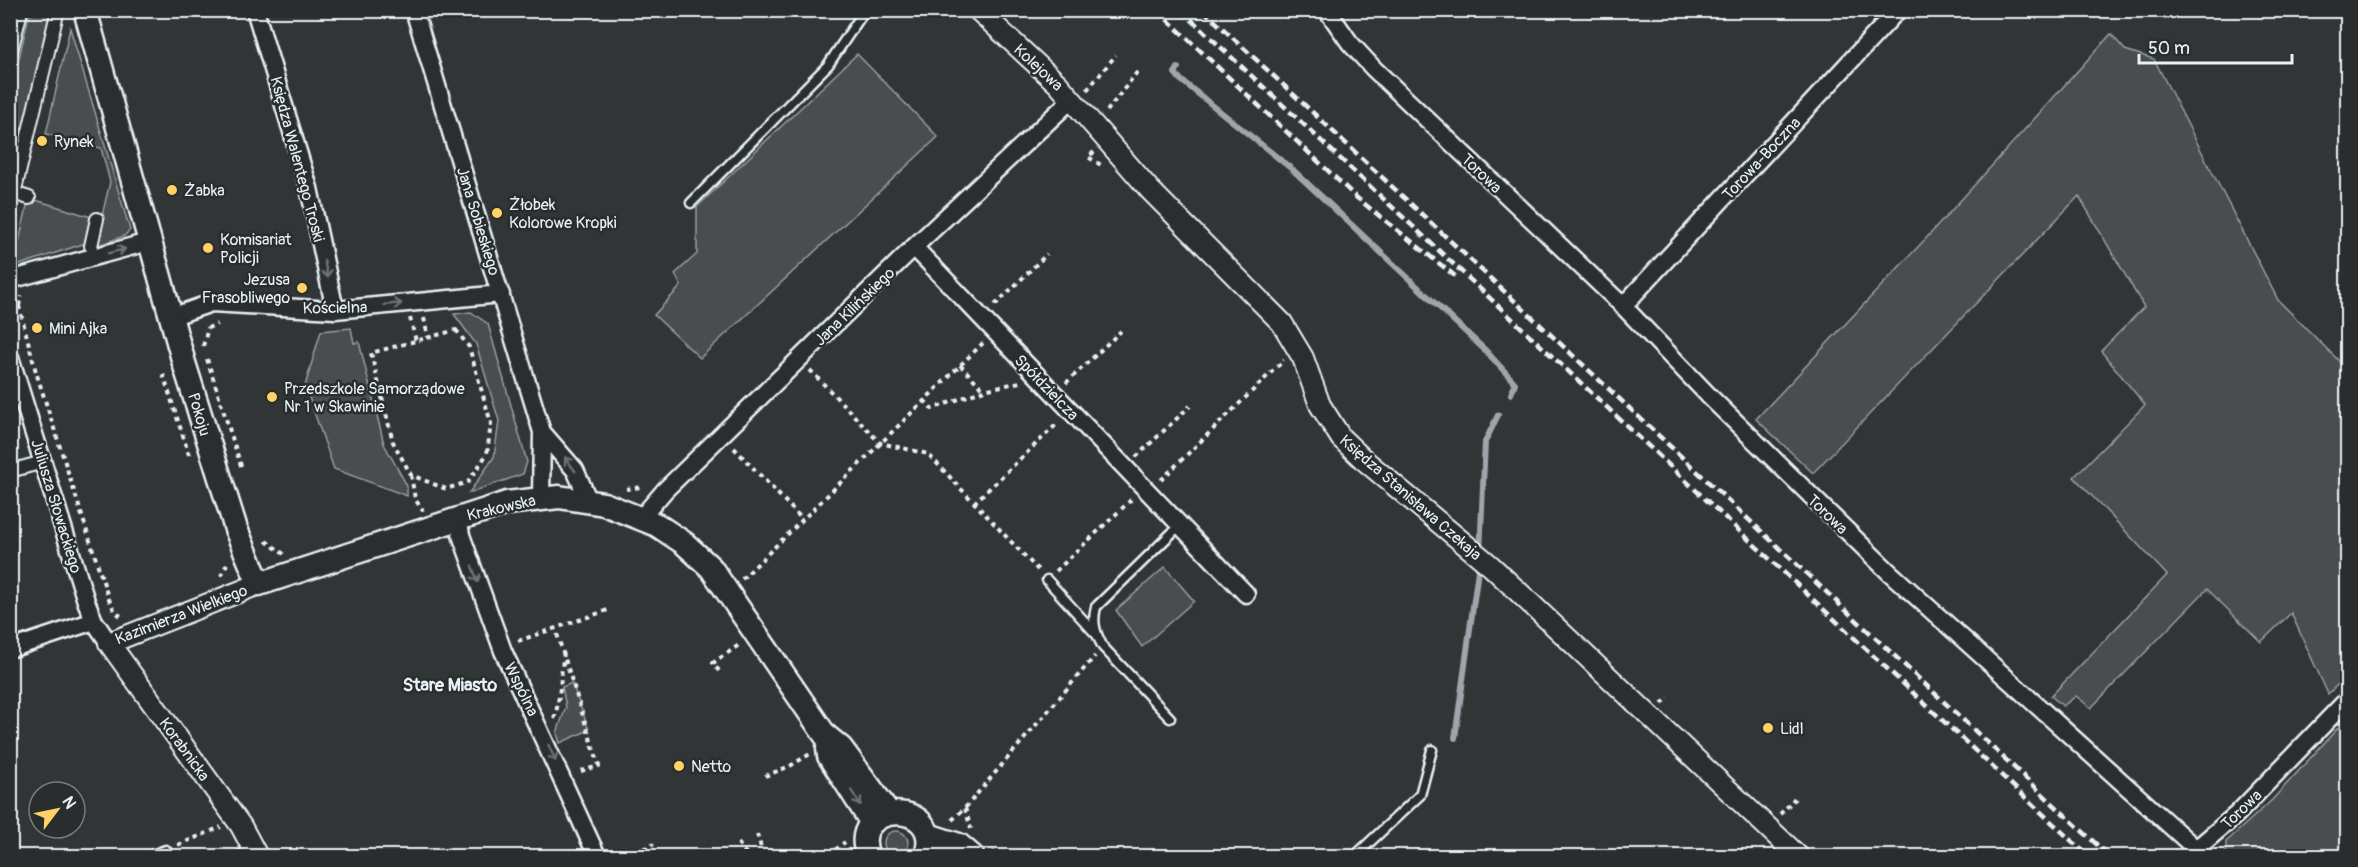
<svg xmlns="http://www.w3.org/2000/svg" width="2358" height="867" viewBox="0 0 2358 867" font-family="Pangolin,sans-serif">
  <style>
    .green { fill: #494d4f; stroke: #989fa4; stroke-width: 1.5 }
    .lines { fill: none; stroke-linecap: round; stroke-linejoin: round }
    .stream { stroke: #9fa5aa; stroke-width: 6 }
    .service-casing { stroke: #e8f1f8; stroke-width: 13 }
    .pedestrian-casing { stroke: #e8f1f8; stroke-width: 16 }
    .minor-casing { stroke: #e8f1f8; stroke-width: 21 }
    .tertiary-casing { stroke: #e8f1f8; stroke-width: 24 }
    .secondary-casing { stroke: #e8f1f8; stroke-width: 27 }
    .path { stroke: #e8f1f8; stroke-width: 4; stroke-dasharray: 4.5 4.5; stroke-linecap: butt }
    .service { stroke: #2a2d2e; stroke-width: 8 }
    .pedestrian { stroke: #2a2d2e; stroke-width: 12 }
    .minor { stroke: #2a2d2e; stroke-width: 16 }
    .tertiary { stroke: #2a2d2e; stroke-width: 20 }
    .secondary { stroke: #2a2d2e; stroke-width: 22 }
    .rail { stroke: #e8f1f8; stroke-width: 4.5; stroke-dasharray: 9 4.5; stroke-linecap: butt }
    .oneway { stroke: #6c7275 }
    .poi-dot { fill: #ffd166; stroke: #2a2d2e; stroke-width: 2 }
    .labels { text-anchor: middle; stroke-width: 5; stroke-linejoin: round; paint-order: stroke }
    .street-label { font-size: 16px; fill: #e8f1f8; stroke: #2a2d2e }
    .poi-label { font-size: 16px; fill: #e8f1f8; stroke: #2a2d2e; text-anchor: start }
    .neighbourhood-label { font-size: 18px; font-weight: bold; fill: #e8f1f8; stroke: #2a2d2e }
  </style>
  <rect width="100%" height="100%" fill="#323536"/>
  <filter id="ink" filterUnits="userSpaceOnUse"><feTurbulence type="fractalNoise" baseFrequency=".0167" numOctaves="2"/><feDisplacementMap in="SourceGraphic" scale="12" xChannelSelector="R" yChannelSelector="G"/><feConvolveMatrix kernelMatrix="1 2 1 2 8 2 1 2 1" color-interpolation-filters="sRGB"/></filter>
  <g filter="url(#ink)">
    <path class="green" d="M50 11 25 130 11 126V93L29 15Z
      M70 28 130 230 124 236 93 247 89 242 13 267 29 198 101 220 110 182 101 148 46 134Z
      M2111 34 2125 50 2154 59 2278 300 2347 369V675L2328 694 2291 613 2261 642 2207 589 2091 708 2076 696 2063 706 2051 696 2167 575 2074 477 2145 405 2101 351 2144 307 2079 196 1813 473 1756 419 1932 232Z
      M857 54 938 137 700 358 654 315 681 286 675 274 697 254V207Z
      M471 312 488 324 527 462 523 474 469 493 494 457 499 421 476 344 454 314Z
      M351 328 354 343 359 342 384 444 407 486V496L334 469 305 386 321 331Z
      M1165 567 1194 601 1142 647 1116 610Z
      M572 683 589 730 560 743 557 733 566 707 562 687Z
      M2347 718V856H2226V842L2272 800Z
      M884 843a12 12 0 1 1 24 0a12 12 0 1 1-24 0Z"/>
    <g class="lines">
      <path class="stream" d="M1178 68 1175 73 1181 80 1293 170 1486 351 1515 383 1511 394
        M1480 553 1485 442 1498 415
        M1455 738 1479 563"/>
      <g class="service-casing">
        <path id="service" d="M691 203 828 65 865 10
          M1047 580 1095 633
          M1170 718 1103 647C1095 633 1092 622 1096 607L1180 525
          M149 856 166 850
          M239 856 254 852
          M1355 856 1420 795 1432 750"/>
      </g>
      <g class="pedestrian-casing">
        <path id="pedestrian" d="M10 55 21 11
          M10 192 29 198
          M14 194 56 18
          M91 246 97 219
          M10 471 43 462"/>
      </g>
      <g class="minor-casing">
        <path id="minor" d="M255 10 309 188 335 310
          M414 10 542 432 541 498
          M1327 10 1350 43 1374 69 1623 306 1710 397 1889 572 2196 849 2237 814 2348 699
          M914 247 1246 594
          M10 280 148 242
          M1623 306 1898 10
          M171 317 211 303 335 310 501 294
          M10 357 86 601 94 621 109 643
          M542 432 575 470 589 501
          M458 518 461 535 503 651 597 856
          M641 518 665 490 914 247 1072 99
          M10 649 94 621"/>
      </g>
      <g class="tertiary-casing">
        <path id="tertiary" d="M978 10 1058 84 1150 190 1282 323 1303 358 1320 405 1341 438 1363 459 1491 566 1798 856
          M257 856 241 826 109 643 259 584"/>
      </g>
      <g class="secondary-casing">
        <path id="secondary" d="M85 10 184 363 236 529 259 584 507 503 559 497 604 504 657 525 684 543 711 568 825 735 841 748 889 813
          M828 748 829 756 872 823
          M928 835 959 845 972 856
          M868 856C846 801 945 797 926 856"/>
      </g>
      <path class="path" d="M1087 90 1116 55
        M1107 111 1138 71
        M1094 152 1088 157 1101 165
        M995 305 1047 254
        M19 306 21 296
        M10 309 19 306 36 372 108 597 115 612 121 616
        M410 318 416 341
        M424 318 428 337
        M456 330 469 347 491 423 487 454 468 482 446 489 411 475 393 442 371 353Z
        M203 346 208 328 217 324
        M207 359 242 469
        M960 365 984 390
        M810 370 880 443 928 454 1038 570
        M163 374 189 455
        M1066 383 1121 331
        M924 400 932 409 984 390 1020 382
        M734 448 802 519
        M1136 457 1190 406
        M411 475 415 499 423 511
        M1161 480 1284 360
        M626 489 642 487
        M974 503 1058 423
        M266 541 284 554
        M1056 571 1133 498
        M221 576 228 562
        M742 579 983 343
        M557 634 599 766 577 772
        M518 641 611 609
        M719 671 713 663 739 645
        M1662 704 1668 697
        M554 719C561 697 560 676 564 653
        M765 776 790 766 810 754
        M965 808 1095 656
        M1780 814 1794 800 1790 797
        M952 820 965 808 971 829
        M757 834 763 854 759 856
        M738 843 748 856
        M178 845 221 827
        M992 852 1003 856
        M627 856 654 844
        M831 856 830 854 845 842"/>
      <use href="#service" class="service"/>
      <use href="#pedestrian" class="pedestrian"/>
      <use href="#minor" class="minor"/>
      <use href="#tertiary" class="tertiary"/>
      <use href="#secondary" class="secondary"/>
      <path class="rail" d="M1157 10 1357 198 1455 276
        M1181 10 2088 856
        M1203 10 2109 856"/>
    </g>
    <defs><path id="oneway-shaft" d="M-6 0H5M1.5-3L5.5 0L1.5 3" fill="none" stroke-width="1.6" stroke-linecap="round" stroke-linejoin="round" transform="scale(1.5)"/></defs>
    <g class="oneway">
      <use href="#oneway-shaft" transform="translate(117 251) rotate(-15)"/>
      <use href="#oneway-shaft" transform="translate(326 269) rotate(78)"/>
      <use href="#oneway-shaft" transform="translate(393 304) rotate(-5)"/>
      <use href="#oneway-shaft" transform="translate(570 464) rotate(-126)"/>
      <use href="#oneway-shaft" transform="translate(475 574) rotate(70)"/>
      <use href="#oneway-shaft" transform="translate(552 753) rotate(66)"/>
      <use href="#oneway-shaft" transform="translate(856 798) rotate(57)"/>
    </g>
  </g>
  <g class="poi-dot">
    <circle cx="42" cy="141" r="6"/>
    <circle cx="172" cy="190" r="6"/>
    <circle cx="497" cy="213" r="6"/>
    <circle cx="208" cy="248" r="6"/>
    <circle cx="302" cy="288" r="6"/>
    <circle cx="37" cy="328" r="6"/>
    <circle cx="272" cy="397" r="6"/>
    <circle cx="1768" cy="728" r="6"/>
    <circle cx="679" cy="766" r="6"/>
  </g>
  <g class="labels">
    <g class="street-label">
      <text transform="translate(1039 67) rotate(43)" y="6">Kolejowa</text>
      <text transform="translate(1761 158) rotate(-47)" y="6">Torowa-Boczna</text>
      <text transform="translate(298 159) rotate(75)" y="6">Księdza Walentego Troski</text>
      <text transform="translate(1482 173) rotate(44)" y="6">Torowa</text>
      <text transform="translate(479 221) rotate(73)" y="6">Jana Sobieskiego</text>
      <text transform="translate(854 306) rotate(-44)" y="6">Jana Kilińskiego</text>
      <text transform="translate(335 307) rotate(-1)" y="6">Kościelna</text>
      <text transform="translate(1047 387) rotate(46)" y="6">Spółdzielcza</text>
      <text transform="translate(200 414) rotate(73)" y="6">Pokoju</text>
      <text transform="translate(1411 497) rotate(41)" y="6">Księdza Stanisława Czekaja</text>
      <text transform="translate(57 506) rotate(73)" y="6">Juliusza Słowackiego</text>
      <text transform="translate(501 507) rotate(-13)" y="6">Krakowska</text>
      <text transform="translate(1828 514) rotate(44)" y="6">Torowa</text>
      <text transform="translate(181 614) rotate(-21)" y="6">Kazimierza Wielkiego</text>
      <text transform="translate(522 689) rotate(64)" y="6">Wspólna</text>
      <text transform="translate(185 749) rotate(54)" y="6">Korabnicka</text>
      <text transform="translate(2241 809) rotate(-44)" y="6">Torowa</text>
    </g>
    <g class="poi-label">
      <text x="54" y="147">Rynek</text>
      <text x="184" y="196">Żabka</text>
      <text x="509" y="210">Żłobek<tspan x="509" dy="18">Kolorowe Kropki</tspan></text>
      <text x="220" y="245">Komisariat<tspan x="220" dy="18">Policji</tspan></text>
      <text x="290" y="285" text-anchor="end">Jezusa<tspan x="290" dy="18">Frasobliwego</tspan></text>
      <text x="49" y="334">Mini Ajka</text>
      <text x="284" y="394">Przedszkole Samorządowe<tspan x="284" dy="18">Nr 1 w Skawinie</tspan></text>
      <text x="1780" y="734">Lidl</text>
      <text x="691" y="772">Netto</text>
    </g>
    <g class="neighbourhood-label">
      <text x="450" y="691">Stare Miasto</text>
    </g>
  </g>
  <rect width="2358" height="867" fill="none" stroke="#2a2d2e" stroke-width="36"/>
  <rect x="18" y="18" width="2322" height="831" fill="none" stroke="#e8f1f8" stroke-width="2" filter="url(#ink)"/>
  <g transform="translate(57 810) rotate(58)"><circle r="28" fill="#2a2d2e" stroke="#767b7f" stroke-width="1.5"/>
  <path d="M0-4.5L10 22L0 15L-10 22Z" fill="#ffd166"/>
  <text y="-9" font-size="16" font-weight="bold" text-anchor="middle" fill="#e8f1f8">N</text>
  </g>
  <path d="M2139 54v9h153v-9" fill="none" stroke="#e8f1f8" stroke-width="3"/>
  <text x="2148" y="54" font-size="18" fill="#e8f1f8" stroke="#2a2d2e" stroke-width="4.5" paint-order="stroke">50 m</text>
</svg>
